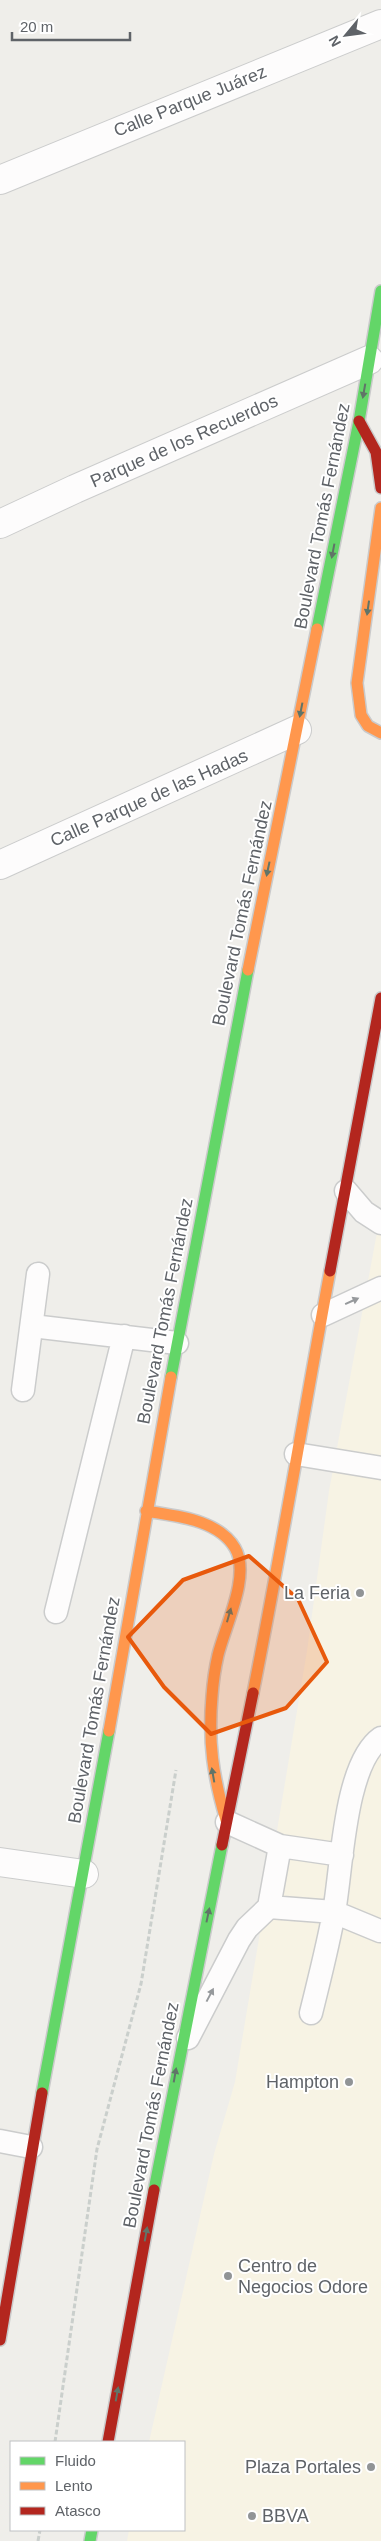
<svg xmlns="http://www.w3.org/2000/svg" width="381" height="2541" viewBox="0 0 381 2541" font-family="Helvetica,sans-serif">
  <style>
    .commercial { fill: #f7f3e4 }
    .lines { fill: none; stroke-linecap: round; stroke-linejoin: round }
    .lane-casing { stroke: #cbcccc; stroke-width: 25 }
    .street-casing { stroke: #cbcccc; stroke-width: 30 }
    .fast-casing { stroke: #cacacb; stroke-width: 14 }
    .slow-casing { stroke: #cacacb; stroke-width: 14 }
    .jam-casing { stroke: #cacacb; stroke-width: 14 }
    .path { stroke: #cacfcc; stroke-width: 3; stroke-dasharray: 5 2.5; stroke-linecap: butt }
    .lane { stroke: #fdfcfc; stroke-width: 22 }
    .street { stroke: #fdfcfc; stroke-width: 28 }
    .fast { stroke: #63d668; stroke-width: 11 }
    .slow { stroke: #ff974d; stroke-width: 11 }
    .jam { stroke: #b3261e; stroke-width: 11 }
    .oneway { fill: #607468 }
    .oneway2 { fill: #96999c }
    .marked { fill: #e8590c; fill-opacity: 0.2; stroke: #e8590c; stroke-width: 4; stroke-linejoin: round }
    .poi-dot { fill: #919496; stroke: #fff; stroke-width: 2 }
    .labels { text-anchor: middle; stroke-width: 4; stroke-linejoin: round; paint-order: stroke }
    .street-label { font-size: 18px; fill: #5f6368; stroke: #fff }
    .poi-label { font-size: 18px; fill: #5f6368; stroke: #fff; text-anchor: end }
  </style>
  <rect width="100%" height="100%" fill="#efeeea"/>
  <path class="commercial" d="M381 1211V2541H127L129 2530H184V2442H149L214 2154 235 2082 307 1651 329 1491Z"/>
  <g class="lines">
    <g class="lane-casing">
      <path id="lane" d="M346 1191 364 1212 381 1223
        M323 1315 381 1288
        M32 1326 177 1343
        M23 1390 38 1274
        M296 1454 381 1468
        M56 1612 124 1336
        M227 1822 280 1846 342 1855
        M269 1907 280 1846
        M311 2013C319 1980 328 1946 334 1912 342 1869 344 1764 381 1738
        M188 2038 239 1940 247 1928 269 1907 334 1912 380 1931
        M0 2141 31 2147"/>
    </g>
    <g class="street-casing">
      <path id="street" d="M0 180 381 24
        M0 524 75 489 369 360
        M0 865 297 730
        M0 1862 84 1874"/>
    </g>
    <g class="fast-casing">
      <path id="fast" d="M317 629 359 421 381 291
        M171 1377 248 970
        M42 2093 109 1731
        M154 2190 222 1845
        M90 2541 92 2530"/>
    </g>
    <g class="slow-casing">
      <path id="slow" d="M381 508 357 683 361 715 368 726 381 733
        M248 970 317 629
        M146 1511C175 1516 218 1519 235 1548 251 1575 225 1626 218 1655 215 1668 213 1682 212 1696 208 1742 213 1776 226 1820
        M253 1693C281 1553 304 1412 330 1271
        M109 1731 171 1377"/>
    </g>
    <g class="jam-casing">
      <path id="jam" d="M359 421 376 452 381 488
        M330 1271 381 998
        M222 1845 253 1693
        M0 2340 42 2093
        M108 2442 154 2190"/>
    </g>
    <path class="path" d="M55 2442 97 2149 141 1984 176 1770
      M38 2541 40 2530"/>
    <use href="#lane" class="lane"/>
    <use href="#street" class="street"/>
    <use href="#fast" class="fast"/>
    <use href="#slow" class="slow"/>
    <use href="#jam" class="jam"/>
  </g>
  <defs><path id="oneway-solid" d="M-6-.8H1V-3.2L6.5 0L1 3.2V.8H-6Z" transform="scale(1.25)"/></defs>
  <g class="oneway">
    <use href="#oneway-solid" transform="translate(364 391) rotate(100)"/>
    <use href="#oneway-solid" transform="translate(333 551) rotate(101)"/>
    <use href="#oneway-solid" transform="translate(368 608) rotate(98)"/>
    <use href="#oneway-solid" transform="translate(301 710) rotate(101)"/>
    <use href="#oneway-solid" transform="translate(268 869) rotate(102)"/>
    <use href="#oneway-solid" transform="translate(229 1615) rotate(-74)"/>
    <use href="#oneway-solid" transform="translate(213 1775) rotate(-100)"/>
    <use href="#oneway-solid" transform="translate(208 1915) rotate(-78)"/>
    <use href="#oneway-solid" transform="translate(175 2075) rotate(-80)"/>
    <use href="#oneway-solid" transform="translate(146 2234) rotate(-80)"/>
    <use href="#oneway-solid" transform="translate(117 2394) rotate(-80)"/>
  </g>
  <g class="oneway2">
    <use href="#oneway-solid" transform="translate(352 1301) rotate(-24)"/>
    <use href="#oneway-solid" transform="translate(210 1995) rotate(-62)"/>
  </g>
  <path class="marked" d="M249 1556 298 1599 327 1662 286 1708 211 1734 164 1687 128 1637 183 1580Z"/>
  <g class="poi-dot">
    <circle cx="360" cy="1593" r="5"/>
    <circle cx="349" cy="2082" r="5"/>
    <circle cx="228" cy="2276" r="5"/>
    <circle cx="371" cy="2467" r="5"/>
    <circle cx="252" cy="2516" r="5"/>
  </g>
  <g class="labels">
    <g class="street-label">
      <text transform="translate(190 101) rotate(-22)" y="6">Calle Parque Juárez</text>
      <text transform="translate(184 441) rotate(-24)" y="6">Parque de los Recuerdos</text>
      <text transform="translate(322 516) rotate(-79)" y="6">Boulevard Tomás Fernández</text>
      <text transform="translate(149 798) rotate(-24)" y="6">Calle Parque de las Hadas</text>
      <text transform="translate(242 913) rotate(-78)" y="6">Boulevard Tomás Fernández</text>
      <text transform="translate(165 1311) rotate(-79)" y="6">Boulevard Tomás Fernández</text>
      <text transform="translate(94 1710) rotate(-80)" y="6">Boulevard Tomás Fernández</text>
      <text transform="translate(151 2115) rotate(-79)" y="6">Boulevard Tomás Fernández</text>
    </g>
    <g class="poi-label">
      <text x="350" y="1599">La Feria</text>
      <text x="339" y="2088">Hampton</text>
      <text x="238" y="2272" text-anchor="start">Centro de<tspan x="238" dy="21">Negocios Odore</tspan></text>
      <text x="361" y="2473">Plaza Portales</text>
      <text x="262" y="2522" text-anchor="start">BBVA</text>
    </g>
  </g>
  <rect x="10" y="2441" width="175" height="90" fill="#ffffff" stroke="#bfc1c3"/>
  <rect x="20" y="2457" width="25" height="8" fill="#63d668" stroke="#bfc1c3"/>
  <text x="55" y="2466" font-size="15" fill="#5f6368">Fluido</text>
  <rect x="20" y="2482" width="25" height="8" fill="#ff974d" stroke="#bfc1c3"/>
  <text x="55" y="2491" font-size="15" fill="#5f6368">Lento</text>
  <rect x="20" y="2507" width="25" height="8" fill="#b3261e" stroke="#bfc1c3"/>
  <text x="55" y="2516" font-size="15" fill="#5f6368">Atasco</text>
  <g transform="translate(346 35) rotate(241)" stroke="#ffffff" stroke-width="4" paint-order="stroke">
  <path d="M0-4L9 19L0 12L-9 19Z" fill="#5f6368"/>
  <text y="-8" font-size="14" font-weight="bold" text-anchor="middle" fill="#5f6368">N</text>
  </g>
  <path d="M12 32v8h118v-8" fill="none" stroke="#5f6368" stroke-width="2.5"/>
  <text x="20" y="32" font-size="15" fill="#5f6368" stroke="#ffffff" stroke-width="4" paint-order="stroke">20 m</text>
</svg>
